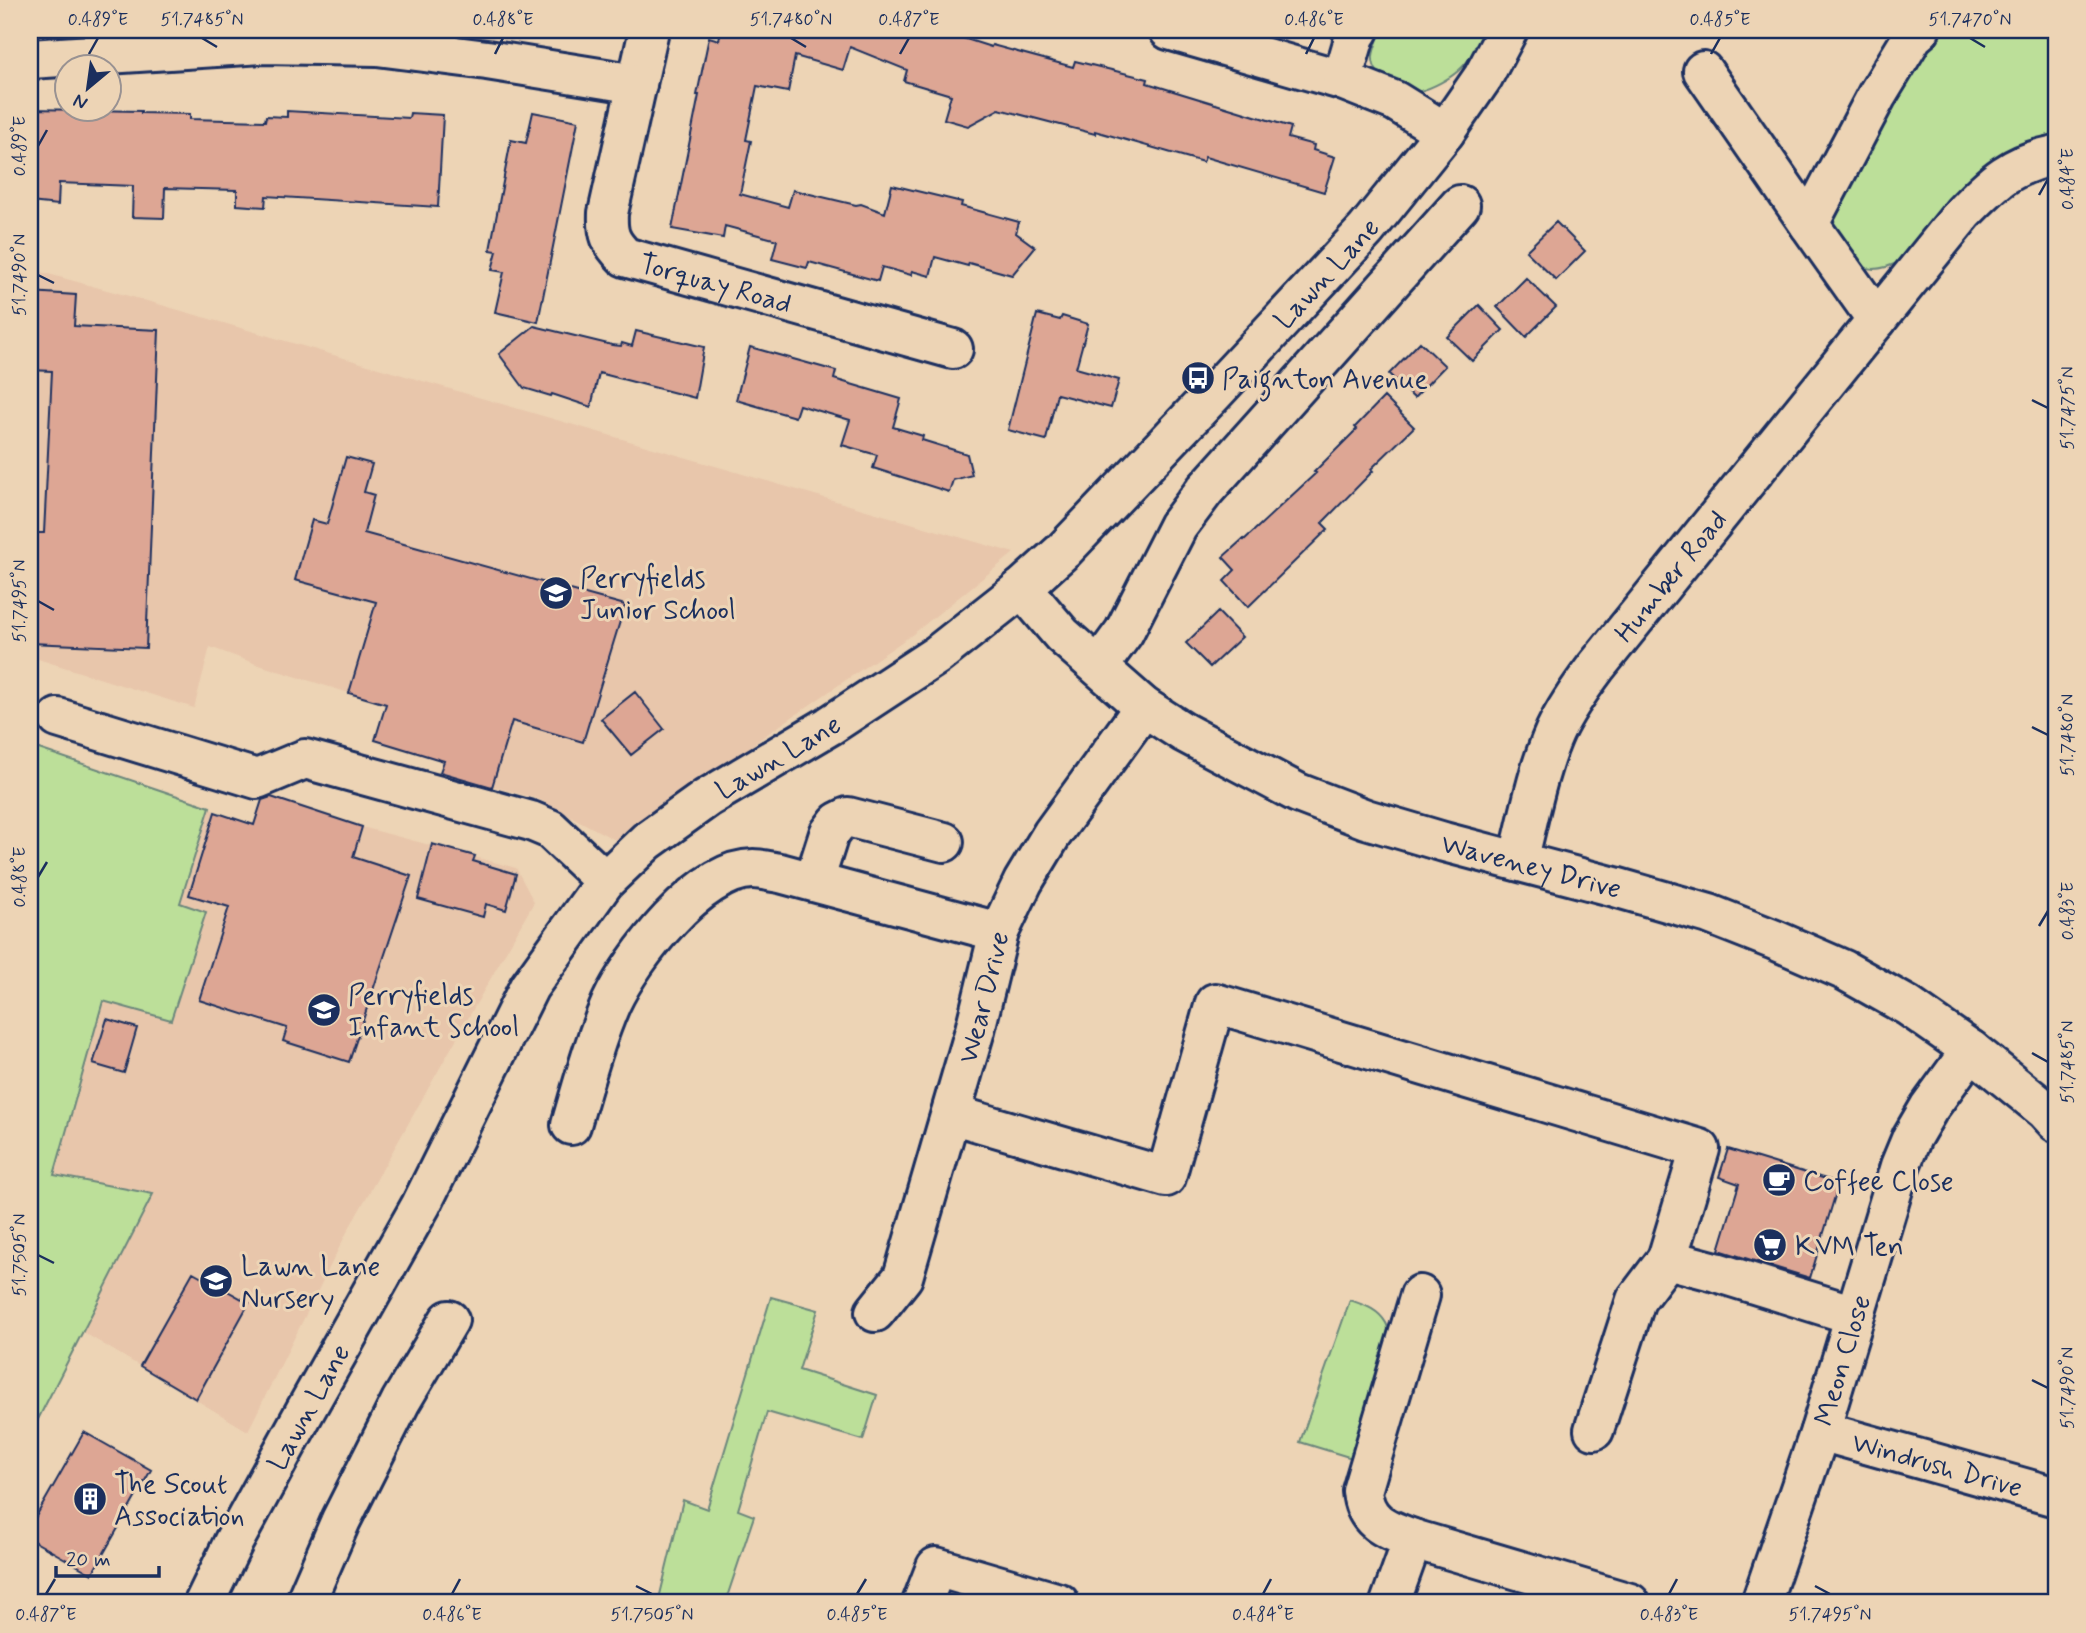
<svg xmlns="http://www.w3.org/2000/svg" width="2086" height="1633" viewBox="0 0 2086 1633" font-family="Mynerve,sans-serif">
  <style>
    .built { fill: #e8c6ab }
    .green { fill: #bcdf99; stroke: #6c877c; stroke-width: 2 }
    .building { fill: #dda694; stroke: #1b2f5e; stroke-width: 2 }
    .lines { fill: none; stroke-linecap: round; stroke-linejoin: round }
    .minor-casing { stroke: #1b2f5e; stroke-width: 44 }
    .minor { stroke: #edd4b5; stroke-width: 38 }
    .ticks { fill: none; stroke: #1b2f5e; stroke-width: 2.5 }
    .labels { text-anchor: middle; stroke-width: 6; stroke-linejoin: round; paint-order: stroke }
    .street-label { font-size: 28px; fill: #1b2f5e; stroke: #edd4b5 }
    .poi-label { font-size: 28px; fill: #1b2f5e; stroke: #edd4b5; text-anchor: start }
    .neatline { fill: none; stroke: #1b2f5e; stroke-width: 2.5 }
    .ticks-label { font-size: 18px; text-anchor: middle; fill: #1b2f5e }
  </style>
  <rect width="100%" height="100%" fill="#edd4b5"/>
  <filter id="ink" filterUnits="userSpaceOnUse"><feTurbulence type="fractalNoise" baseFrequency=".0143" numOctaves="2"/><feDisplacementMap in="SourceGraphic" scale="14" xChannelSelector="R" yChannelSelector="G"/><feConvolveMatrix kernelMatrix="1 2 1 2 8 2 1 2 1" color-interpolation-filters="sRGB"/></filter>
  <g filter="url(#ink)">
    <path class="built" d="M30 269 158 304 1014 553 913 634 766 735 619 842 538 799 440 772 455 726 259 665 210 647 194 708 38 659 30 684Z
      M30 746 210 807 215 812 253 824 264 795 362 827 516 868 534 902 348 1230 248 1431 83 1332 30 1435Z"/>
    <path class="green" d="M1381 30H1486C1479 43 1470 61 1458 71 1449 79 1432 88 1420 91 1402 95 1371 77 1373 56 1374 47 1379 38 1381 30Z
      M1943 30H2056V139L1901 261C1859 282 1853 259 1832 227L1833 215 1924 48Z
      M30 746 210 807 180 903 206 912 171 1020 103 1001 54 1175 153 1194 30 1435Z
      M771 1297 818 1310 799 1370 877 1395 863 1440 767 1412 738 1510 754 1516 725 1603H658L683 1500 707 1509Z
      M1350 1300C1364 1305 1378 1309 1386 1323 1398 1345 1361 1432 1352 1458L1300 1442Z"/>
    <path class="building" d="M721 30H800L823 36 811 30H938L991 47 992 45 1073 67 1075 61 1148 79 1147 83 1291 127 1288 138 1314 145 1313 150 1335 157 1324 192 1205 157 1203 162 1095 131V134L999 109 968 126 944 119 951 95 904 81 907 70 850 47 843 70 795 56 788 92 757 86 746 140 751 141 740 194 788 207 793 190 856 205 861 204 885 213 892 185 962 202 961 206 1019 222 1016 233 1035 247 1012 275 969 263 968 266 935 257 930 276 912 271 911 275 882 267 878 281 809 262 807 268 772 259 777 240 725 226 723 238 672 229 699 95H697L709 37 719 40Z
      M30 109 141 111V113L190 114V119L265 121 266 116 287 117V111L409 118 410 113 443 115 438 207 266 196 265 207 237 205V190L165 188 164 218 132 217 133 186 59 183 58 205 30 202Z
      M533 112 578 121 538 322 495 312 504 272 492 270 497 251 490 250 511 140 526 143Z
      M1556 222 1585 251 1556 280 1526 251Z
      M1526 278 1556 307 1526 337 1497 307Z
      M30 292 76 295 74 326 159 330 146 648 30 643V533H44L52 371 30 370Z
      M1479 305 1503 330 1472 361 1447 337Z
      M1037 314 1060 320 1062 316 1088 324 1076 368 1119 380 1111 408 1057 394 1046 440 1008 430Z
      M534 326 612 345 621 346 622 343 632 346 636 331 704 347 695 398 599 373 591 407 552 394 551 396 524 388 499 354Z
      M1420 342 1445 366 1414 398 1389 374Z
      M750 347 836 371 834 379 901 399 893 427 923 436 922 440 967 454 972 475 953 480 949 492 873 468 877 455 842 445 850 420 799 405 795 417 736 400Z
      M1384 397 1414 427 1371 469 1373 471 1322 523 1328 529 1248 607 1224 581 1235 570 1223 557 1243 539 1244 540 1316 473 1314 472 1357 429 1355 427Z
      M346 457 372 464 364 492 374 495 364 533 625 605 583 742 512 721 492 787 440 772 444 761 375 740 386 704 349 693 376 602 295 580 312 520 327 524Z
      M1218 612 1242 637 1210 667 1186 643Z
      M635 692 664 729 631 755 601 719Z
      M271 797 362 827 353 857 411 876 349 1062 283 1041 287 1028 199 1000 229 907 189 895 215 812 254 825 262 800Z
      M432 844 475 856 473 861 516 874 506 910 486 904 483 917 418 899Z
      M107 1019 137 1028 124 1073 93 1064Z
      M1728 1149 1839 1183 1810 1278 1719 1250 1739 1184 1719 1177Z
      M193 1272 249 1303 196 1399 140 1366Z
      M84 1432 151 1470 92 1574 30 1539V1527Z"/>
    <g class="lines">
      <g class="minor-casing">
        <g id="minor">
          <path id="s1" d="M649 30 608 213C607 234 610 242 625 257L953 349"/>
          <path d="M1169 30 1342 80 1395 101 1445 132"/>
          <path d="M30 59 262 44 377 46 487 60 637 84"/>
          <path d="M1703 71 1809 224 1877 320"/>
          <path d="M1342 80 1355 36 1359 30"/>
          <path d="M1809 224 1877 95 1913 36 1920 30"/>
          <path id="s2" d="M1022 588 1062 635 1144 707 1183 732 1298 793 1366 819 1444 842 1615 887 1709 914 1775 940 1844 970 1908 1006 1971 1050 2045 1110 2056 1122"/>
          <path d="M1099 666 1124 632 1178 526 1205 490 1460 205"/>
          <path d="M58 718 257 779 305 759 531 821 550 829 605 881"/>
          <path id="s3" d="M1518 861C1529 818 1537 771 1555 731 1566 708 1581 687 1596 667L1963 213C1994 181 2011 164 2056 155"/>
          <path d="M814 881 829 834 838 822 848 817 944 842"/>
          <path d="M951 1114 1166 1177 1215 1003 1700 1149 1667 1259 1716 1272 1854 1315"/>
          <path d="M571 1125C583 1084 594 1042 611 1003 632 958 700 869 753 869 762 869 771 872 780 873L999 932"/>
          <path d="M1420 1295 1362 1491C1365 1523 1386 1529 1413 1539L1630 1603"/>
          <path id="s4" d="M875 1312 903 1277 975 1030 999 932 1023 882 1052 834 1144 707"/>
          <path d="M1594 1430 1636 1300 1667 1259"/>
          <path id="s5" d="M1820 1431 2056 1497"/>
          <path id="s6" d="M204 1603 234 1541 305 1411 421 1205 529 987 605 881 647 841 707 798 829 726 937 655 1022 588 1063 551 1214 393 1366 230 1445 132 1483 77 1508 30"/>
          <path d="M305 1603 341 1520 401 1401 449 1320"/>
          <path d="M922 1603 936 1567 1059 1603"/>
          <path d="M1390 1603 1413 1539"/>
          <path id="s7" d="M1761 1603 1820 1431 1900 1166 1912 1137 1929 1108 1971 1050"/>
        </g>
      </g>
      <use href="#minor" class="minor"/>
    </g>
  </g>
  <path class="ticks" d="M202 38 217 47M791 38 806 47M1970 38 1985 47M89 54 98 38M495 54 503 38M900 54 909 38M1306 54 1314 38M1711 54 1720 38M38 146 47 130M2039 195 2048 179M38 275 54 283M2032 400 2048 408M38 601 54 610M2032 727 2048 735M38 877 47 862M2039 926 2048 911M2032 1053 2048 1062M38 1255 54 1263M2032 1380 2048 1388M636 1586 652 1594M1815 1586 1830 1594M46 1594 55 1579M452 1594 460 1579M857 1594 866 1579M1263 1594 1271 1579M1669 1594 1677 1579"/>
  <defs>
    <g id="bus-disc" transform="scale(1.75)"><circle r="9.5" fill="#1b2f5e" stroke="#edd4b5"/><path d="M-5-6H5V4H4V6H2V4H-2V6H-4V4H-5ZM-3.5-4V0h7V-4ZM-3.5 1.2v1.5H-2V1.2ZM2 1.2v1.5H3.5V1.2Z" fill="#fff"/></g>
    <g id="school-disc" transform="scale(1.75)"><circle r="9.5" fill="#1b2f5e" stroke="#edd4b5"/><path d="M0-5L7-2L0 1L-7-2ZM-4 1L0 2.5L4 1V4Q0 6-4 4Z" fill="#fff"/></g>
    <g id="cafe-disc" transform="scale(1.75)"><circle r="9.5" fill="#1b2f5e" stroke="#edd4b5"/><path d="M-5.5-4.5H6V0H3Q3 3.5 0 3.5H-2.5Q-5.5 3.5-5.5 0ZM3-3.2v2h1.7v-2ZM-6 4.5H4V6H-6Z" fill="#fff"/></g>
    <g id="supermarket-disc" transform="scale(1.75)"><circle r="9.5" fill="#1b2f5e" stroke="#edd4b5"/><path d="M-6-5.5h2.5l.6 2H6L4.5 2H-2.5L-4.4-4H-6ZM-1.5 3.2a1.3 1.3 0 1 0 .1 0ZM3 3.2a1.3 1.3 0 1 0 .1 0Z" fill="#fff"/></g>
    <g id="building-disc" transform="scale(1.75)"><circle r="9.5" fill="#1b2f5e" stroke="#edd4b5"/><path d="M-4-6H4V6H1V3H-1V6H-4ZM-2.5-4.3h1.7v1.8h-1.7ZM.8-4.3h1.7v1.8H.8ZM-2.5-1h1.7V.8h-1.7ZM.8-1h1.7V.8H.8Z" fill="#fff"/></g>
  </defs>
  <g fill-rule="evenodd">
    <use href="#bus-disc" x="1198" y="378"/>
    <use href="#school-disc" x="556" y="593"/>
    <use href="#school-disc" x="324" y="1010"/>
    <use href="#cafe-disc" x="1779" y="1180"/>
    <use href="#supermarket-disc" x="1770" y="1245"/>
    <use href="#school-disc" x="216" y="1281"/>
    <use href="#building-disc" x="90" y="1499"/>
  </g>
  <g class="labels">
    <g class="street-label">
      <text dy="10" stroke="none"><textPath href="#s6" startOffset="1776">Lawn Lane</textPath></text>
      <text dy="10" stroke="none"><textPath href="#s1" startOffset="331">Torquay Road</textPath></text>
      <text dy="10" stroke="none"><textPath href="#s3" startOffset="329">Humber Road</textPath></text>
      <text dy="10" stroke="none"><textPath href="#s6" startOffset="1041">Lawn Lane</textPath></text>
      <text dy="10" stroke="none"><textPath href="#s2" startOffset="592">Waveney Drive</textPath></text>
      <text dy="10" stroke="none"><textPath href="#s4" startOffset="336">Wear Drive</textPath></text>
      <text dy="10" stroke="none"><textPath href="#s7" startOffset="256">Meon Close</textPath></text>
      <text dy="10" stroke="none"><textPath href="#s6" startOffset="222">Lawn Lane</textPath></text>
      <text dy="10" stroke="none"><textPath href="#s5" startOffset="122">Windrush Drive</textPath></text>
    </g>
    <g class="poi-label">
      <text x="1222" y="388">Paignton Avenue</text>
      <text x="580" y="587">Perryfields<tspan x="580" dy="32">Junior School</tspan></text>
      <text x="348" y="1004">Perryfields<tspan x="348" dy="32">Infant School</tspan></text>
      <text x="1803" y="1190">Coffee Close</text>
      <text x="1795" y="1255">KVM Ten</text>
      <text x="241" y="1275">Lawn Lane<tspan x="241" dy="32">Nursery</tspan></text>
      <text x="114" y="1493">The Scout<tspan x="114" dy="32">Association</tspan></text>
    </g>
  </g>
  <rect width="2086" height="1633" fill="none" stroke="#edd4b5" stroke-width="77"/>
  <g transform="translate(88 88) rotate(209)"><circle r="33" fill="#edd4b5" stroke="#999292" stroke-width="2"/>
  <path d="M0-5L12 26L0 18L-12 26Z" fill="#1b2f5e"/>
  <text y="-10" font-size="19" font-weight="bold" text-anchor="middle" fill="#1b2f5e">N</text>
  </g>
  <path d="M56 1566v10h103v-10" fill="none" stroke="#1b2f5e" stroke-width="3.5"/>
  <text x="66" y="1566" font-size="21" fill="#1b2f5e" stroke="#edd4b5" stroke-width="5" paint-order="stroke">20 m</text>
  <rect x="38" y="38" width="2010" height="1556" class="neatline"/>
  <g class="ticks-label">
    <text x="98" y="25">0.489°E</text>
    <text x="202" y="25">51.7485°N</text>
    <text x="503" y="25">0.488°E</text>
    <text x="791" y="25">51.7480°N</text>
    <text x="909" y="25">0.487°E</text>
    <text x="1314" y="25">0.486°E</text>
    <text x="1720" y="25">0.485°E</text>
    <text x="1970" y="25">51.7470°N</text>
    <text transform="translate(19 146) rotate(-90)" y="6">0.489°E</text>
    <text transform="translate(2067 179) rotate(-90)" y="6">0.484°E</text>
    <text transform="translate(19 275) rotate(-90)" y="6">51.7490°N</text>
    <text transform="translate(2067 408) rotate(-90)" y="6">51.7475°N</text>
    <text transform="translate(19 601) rotate(-90)" y="6">51.7495°N</text>
    <text transform="translate(2067 735) rotate(-90)" y="6">51.7480°N</text>
    <text transform="translate(19 877) rotate(-90)" y="6">0.488°E</text>
    <text transform="translate(2067 911) rotate(-90)" y="6">0.483°E</text>
    <text transform="translate(2067 1062) rotate(-90)" y="6">51.7485°N</text>
    <text transform="translate(19 1255) rotate(-90)" y="6">51.7505°N</text>
    <text transform="translate(2067 1388) rotate(-90)" y="6">51.7490°N</text>
    <text x="46" y="1620">0.487°E</text>
    <text x="452" y="1620">0.486°E</text>
    <text x="652" y="1620">51.7505°N</text>
    <text x="857" y="1620">0.485°E</text>
    <text x="1263" y="1620">0.484°E</text>
    <text x="1669" y="1620">0.483°E</text>
    <text x="1830" y="1620">51.7495°N</text>
  </g>
</svg>
